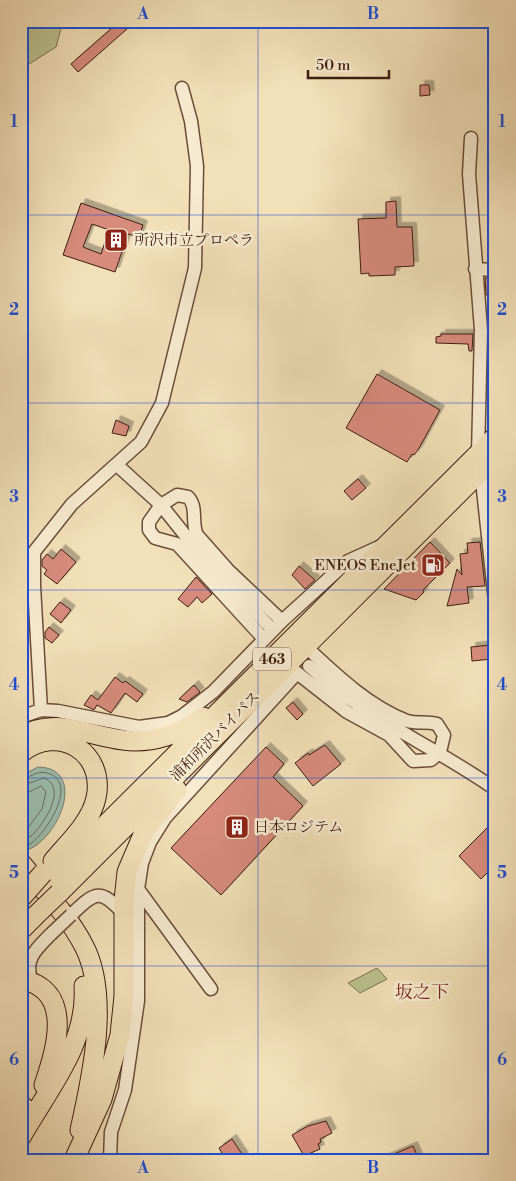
<svg xmlns="http://www.w3.org/2000/svg" width="516" height="1181" viewBox="0 0 516 1181" font-family="'Libre Bodoni','Noto Serif JP',serif">
  <style>
    .green { fill: #bac28f; stroke: #7c7050 }
    .water { fill: #9bbdaf; stroke: #757d6f }
    .lines { fill: none; stroke-linecap: round; stroke-linejoin: round }
    .shore { stroke: #6c6d60; stroke-width: 1 }
    .building { fill: #d68b7c; stroke: #3d1d10; fill-rule: evenodd; filter: url(#shadow) }
    .minor-casing { stroke: #6a4e3a; stroke-width: 15 }
    .highway-casing { stroke: #3d1d10; stroke-width: 21 }
    .minor { stroke: #f7ebd1; stroke-width: 12 }
    .highway { stroke: #f2e0b8; stroke-width: 19 }
    .minor-bridge-casing { stroke: #6a4e3a; stroke-width: 15; stroke-linecap: butt }
    .highway-bridge-casing { stroke: #3d1d10; stroke-width: 21; stroke-linecap: butt }
    .minor-bridge { stroke: #f7ebd1; stroke-width: 12 }
    .highway-bridge { stroke: #f2e0b8; stroke-width: 19 }
    .grid { fill: none; stroke: #1d4ed8; stroke-width: 1; stroke-opacity: 0.55 }
    .labels { text-anchor: middle; stroke-width: 5; stroke-linejoin: round; paint-order: stroke }
    .shield { fill: #f7ebd1; stroke: #755b4a; stroke-width: 1 }
    .shield-label { font-size: 14px; font-weight: bold; fill: #3d1d10 }
    .poi-label { font-size: 15px; fill: #3d1d10; stroke: #f7ebd1; text-anchor: start }
    .street-label { font-size: 15px; fill: #3d1d10; stroke: #f7ebd1 }
    .quarter-label { font-size: 18px; fill: #7a1f14; stroke: #f7ebd1 }
    .neatline { fill: none; stroke: #1d4ed8; stroke-width: 2 }
    .grid-label { font-size: 16px; text-anchor: middle; font-weight: bold; fill: #1d4ed8 }
  </style>
  <defs>
    <filter id="shadow"><feDropShadow dx="4.5" dy="-4.5" stdDeviation="0" flood-color="#0004"/></filter>
  </defs>
  <rect width="100%" height="100%" fill="#f2e0b8"/>
  <filter id="stains"><feTurbulence type="fractalNoise" baseFrequency=".004" numOctaves="4"/><feColorMatrix values="0 0 0 0 .2 0 0 0 0 .09 0 0 0 0 .02 0 0 0 .5 -.17"/></filter>
  <radialGradient id="worn" r=".72"><stop offset=".6" stop-color="#630" stop-opacity="0"/><stop offset="1" stop-color="#630" stop-opacity=".3"/></radialGradient>
  <path class="green" d="M21 21H63L56 47 21 69Z
    M377 968 387 979 360 993 348 983Z"/>
  <path class="water" d="M38 767C88 768 59 839 27 850L21 845V776Z"/>
  <g class="lines">
    <path class="shore" d="M21 779C31 778 36 770 47 773 80 781 46 834 30 844L21 842
      M21 786 44 778C69 788 42 827 30 837L21 836
      M21 793 29 792 41 786 46 792 42 809 28 828H21"/>
  </g>
  <path class="building" d="M120 21 127 29 78 72 71 64Z
    M420 85H429L430 95 420 96Z
    M396 201 397 227H412L414 266 395 267V275L369 276V273L361 274 358 219 386 218V202Z
    M81 203 143 225 139 237 128 234 115 272 63 255ZM92 224 109 230 101 254 83 247Z
    M485 278H494L495 294 486 295Z
    M441 334H473L472 351H469L468 344 436 343V337L441 336Z
    M488 367 495 368V382L488 381Z
    M377 374 440 410 418 450 414 455 412 454 407 462 346 428Z
    M116 420 129 426 126 436 112 433Z
    M358 479 366 488 352 500 344 491Z
    M430 542 450 563 423 590 424 592 416 600 384 589Z
    M480 542 485 586 467 587 469 603 447 606 457 569 462 575 460 554 468 553 467 543Z
    M61 549 76 562 57 584 44 574 47 570 42 566V560L47 554 53 559Z
    M299 566 315 580 305 589 292 575Z
    M196 577 212 594 202 603 197 597 188 607 178 599Z
    M60 602 71 610 61 623 50 614Z
    M49 627 59 635 52 643 45 638V632Z
    M491 645 492 659 472 661 471 647Z
    M115 677 123 683 125 681 143 694 137 702 125 693 111 713 97 705 94 710 84 705 91 695 98 700Z
    M194 685 200 692 187 702 179 699Z
    M293 702 303 714 297 720 286 708Z
    M325 745 341 764 313 786 295 763 308 753 309 755Z
    M266 747 284 764 273 777 303 806 221 895 171 848Z
    M495 820V865L481 879 459 856Z
    M326 1121 332 1133 320 1139 321 1142 318 1144 320 1149 304 1156 292 1135 308 1126Z
    M232 1139 244 1157 239 1160H226L219 1148Z
    M413 1146 419 1160H380Z"/>
  <g class="lines">
    <g class="minor-casing">
      <path id="minor" d="M471 138 469 174 481 330 478 454
        M475 269 495 270
        M117 465 161 505 209 565 270 627
        M481 471 495 602
        M34 586 41 710
        M21 601 34 586V552L72 504 141 442 162 403 195 268 197 166 191 121 182 88
        M264 639 177 544 155 538 149 530V522L161 505 177 495 188 497C198 507 191 523 197 535L228 570 282 621
        M309 666C363 717 434 746 495 789
        M292 669 347 712 389 735 413 761 431 760 440 752 444 735 437 724C427 721 417 724 407 721 368 706 335 674 305 646
        M21 717 41 710 58 711 139 727 168 723 182 716 213 692 282 621 348 561 381 546
        M138 889 211 989
        M71 915C96 891 100 888 124 914
        M32 982C23 960 36 949 51 934
        M21 1101 35 1112
        M110 1160 111 1132 125 1090 138 1001V889L142 863 150 842 165 818 297 673"/>
    </g>
    <g class="highway-casing">
      <path id="highway" d="M21 737C54 716 88 736 123 740 152 744 180 734 203 717
        M21 753C58 723 106 752 96 798 91 822 68 843 53 861
        M21 863C43 890 68 915 84 946 110 996 92 1077 80 1130
        M49 881 495 437
        M59 893 495 457
        M21 930 35 916
        M21 979C75 991 56 1049 44 1085
        M21 1137C48 1089 88 1044 84 986
        M74 1160 102 1099 120 1035 124 996V900L127 872 145 830 177 790"/>
    </g>
    <use href="#minor" class="minor"/>
    <use href="#highway" class="highway"/>
    <g class="minor-bridge-casing">
      <path id="minor-bridge" d="M51 934 71 915"/>
    </g>
    <g class="highway-bridge-casing">
      <path id="highway-bridge" d="M21 898 43 873
        M35 916 59 893"/>
    </g>
    <use href="#minor-bridge" class="minor-bridge"/>
    <use href="#highway-bridge" class="highway-bridge"/>
  </g>
  <path class="grid" d="M258 21V1160M21 215H495M21 403H495M21 590H495M21 778H495M21 966H495"/>
  <defs>
    <g id="building-square" transform="scale(1.25)"><rect x="-9" y="-9" width="18" height="18" rx="4" fill="#8f2418" stroke="#f7ebd1"/><path d="M-4-6H4V6H1V3H-1V6H-4ZM-2.5-4.3h1.7v1.8h-1.7ZM.8-4.3h1.7v1.8H.8ZM-2.5-1h1.7V.8h-1.7ZM.8-1h1.7V.8H.8Z" fill="#fff"/></g>
    <g id="fuel-square" transform="scale(1.25)"><rect x="-9" y="-9" width="18" height="18" rx="4" fill="#8f2418" stroke="#f7ebd1"/><path d="M-5.5-6h7V0h2V4h1.3V-2.5L3-4.5l.8-.8L6-3V5H2.5V1h-1V6h-7ZM-4.2-4.7v3.2H.2V-4.7Z" fill="#fff"/></g>
  </defs>
  <g fill-rule="evenodd">
    <use href="#building-square" x="116" y="240"/>
    <use href="#fuel-square" x="433" y="565"/>
    <use href="#building-square" x="237" y="827"/>
  </g>
  <g class="labels">
    <rect class="shield" x="253" y="647.5" width="38" height="23" rx="4"/>
    <g class="shield-label">
      <text x="272" y="664">463</text>
    </g>
    <g class="poi-label">
      <text x="134" y="245">所沢市立プロペラ</text>
      <text x="416" y="570" text-anchor="end">ENEOS EneJet</text>
      <text x="254" y="832">日本ロジテム</text>
    </g>
    <g class="street-label">
      <text transform="translate(215 736) rotate(-45)" y="5">浦和所沢バイパス</text>
    </g>
    <g class="quarter-label">
      <text x="422" y="998">坂之下</text>
    </g>
  </g>
  <rect width="516" height="1181" fill="none" stroke="#f2e0b8" stroke-width="55"/>
  <path d="M308 70v8h81v-8" fill="none" stroke="#3d1d10" stroke-width="2.5"/>
  <text x="316" y="70" font-size="15" fill="#3d1d10" stroke="#f7ebd1" stroke-width="4" paint-order="stroke">50 m</text>
  <rect x="28" y="28" width="460" height="1126" class="neatline"/>
  <g class="grid-label">
    <text x="143" y="19">A</text>
    <text x="373" y="19">B</text>
    <text x="14" y="127">1</text>
    <text x="502" y="127">1</text>
    <text x="14" y="315">2</text>
    <text x="502" y="315">2</text>
    <text x="14" y="502">3</text>
    <text x="502" y="502">3</text>
    <text x="14" y="690">4</text>
    <text x="502" y="690">4</text>
    <text x="14" y="878">5</text>
    <text x="502" y="878">5</text>
    <text x="14" y="1065">6</text>
    <text x="502" y="1065">6</text>
    <text x="143" y="1173">A</text>
    <text x="373" y="1173">B</text>
  </g>
  <rect width="100%" height="100%" filter="url(#stains)"/>
  <rect width="100%" height="100%" fill="url(#worn)"/>
</svg>
